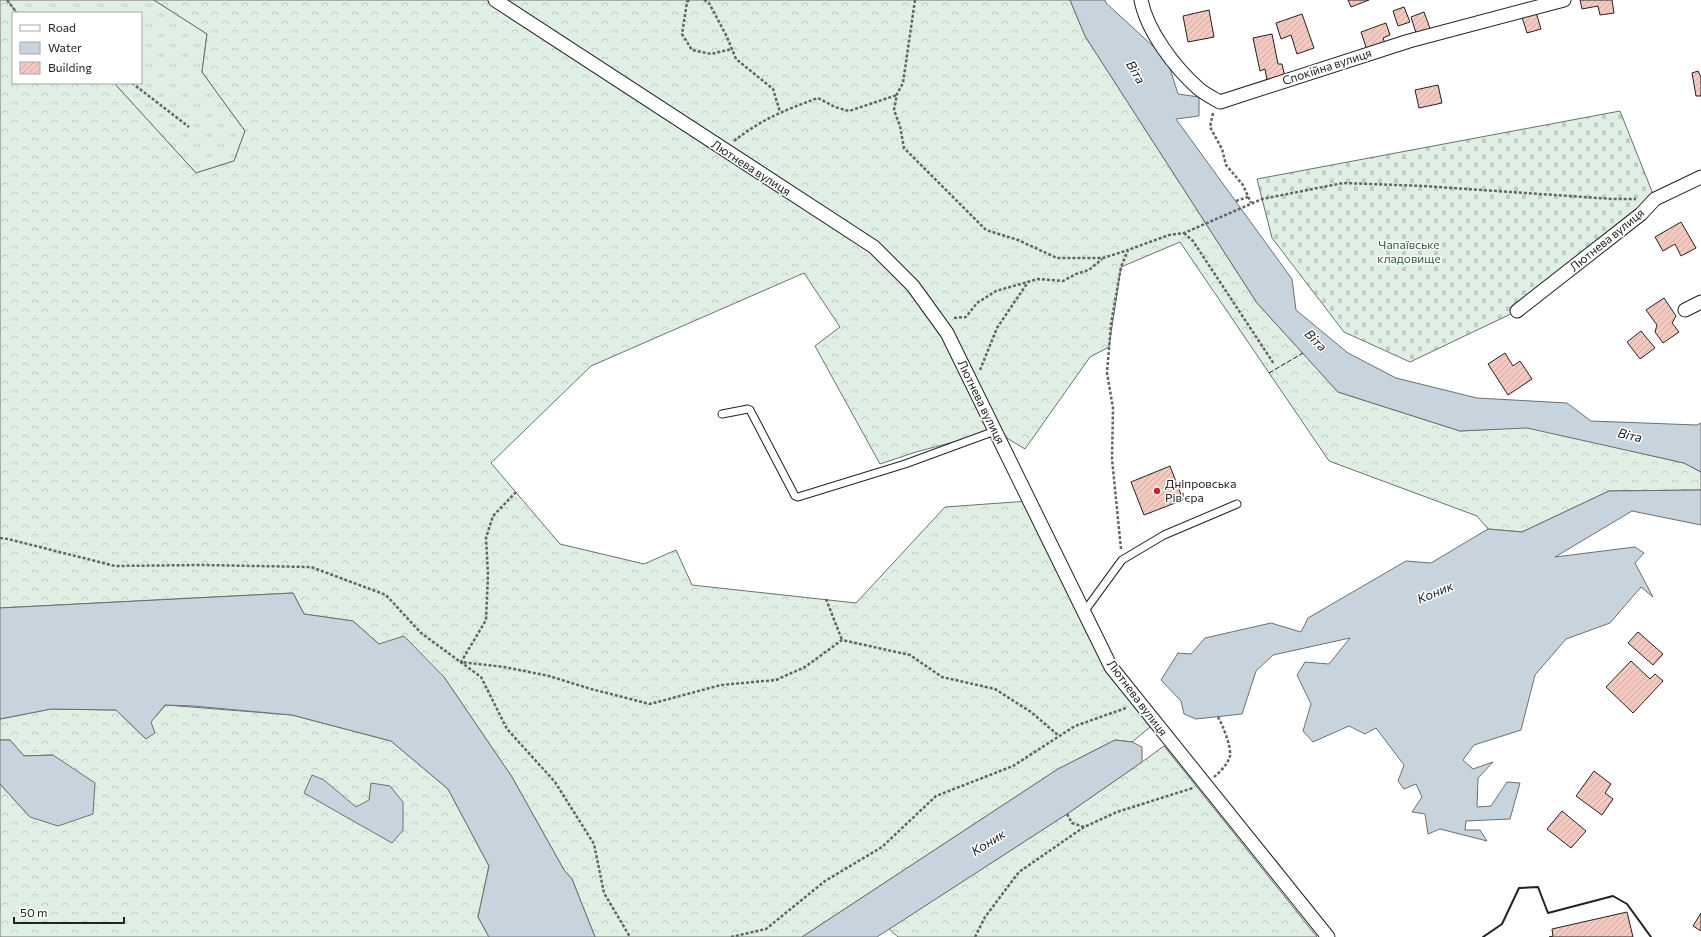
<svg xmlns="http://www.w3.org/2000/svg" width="1701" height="937" viewBox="0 0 1701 937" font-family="Commissioner,sans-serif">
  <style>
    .grass { fill: url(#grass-tufts); stroke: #6f6f6f }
    .forest { fill: url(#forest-crowns); stroke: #6f6f6f }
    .cemetery { fill: url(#cemetery-stones); stroke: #6f6f6f }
    .water { fill: #c7d3dd; stroke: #6f6f6f }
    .building { fill: url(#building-hatch); stroke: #222 }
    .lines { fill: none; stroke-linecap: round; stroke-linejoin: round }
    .lane-casing { stroke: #222; stroke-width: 9 }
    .street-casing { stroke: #222; stroke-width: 15 }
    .path { stroke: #646464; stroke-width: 2.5; stroke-dasharray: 3 2; stroke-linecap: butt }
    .lane { stroke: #fff; stroke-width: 7 }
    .street { stroke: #fff; stroke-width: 13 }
    .fence { stroke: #222; stroke-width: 1; stroke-dasharray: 5 2; stroke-linecap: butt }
    .wall { stroke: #222; stroke-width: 2 }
    .poi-dot { fill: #c62828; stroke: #fff; stroke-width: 1.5 }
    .labels { text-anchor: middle; stroke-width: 3; stroke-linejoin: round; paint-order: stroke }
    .street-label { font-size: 12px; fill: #222; stroke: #fff }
    .park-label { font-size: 12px; fill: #2f5e38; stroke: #fff }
    .poi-label { font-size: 12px; fill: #222; stroke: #fff; text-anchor: start }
    .water-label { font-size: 13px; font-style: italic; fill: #222; stroke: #fff }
  </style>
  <defs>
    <pattern id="grass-tufts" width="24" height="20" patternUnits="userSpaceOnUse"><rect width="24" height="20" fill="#e0efe3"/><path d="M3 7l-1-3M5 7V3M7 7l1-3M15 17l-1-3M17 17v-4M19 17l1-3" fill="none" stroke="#c0cdc2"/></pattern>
    <pattern id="forest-crowns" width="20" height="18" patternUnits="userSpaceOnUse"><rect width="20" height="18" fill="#e0efe3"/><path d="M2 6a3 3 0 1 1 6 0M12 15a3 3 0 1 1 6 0" fill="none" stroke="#c0cdc2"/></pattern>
    <pattern id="cemetery-stones" width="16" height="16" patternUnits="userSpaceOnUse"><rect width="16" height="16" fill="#e0efe3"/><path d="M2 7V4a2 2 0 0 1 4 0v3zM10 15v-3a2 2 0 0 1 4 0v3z" fill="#c0cdc2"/></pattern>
    <pattern id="building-hatch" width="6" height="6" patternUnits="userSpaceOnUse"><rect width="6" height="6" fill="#f3c9c0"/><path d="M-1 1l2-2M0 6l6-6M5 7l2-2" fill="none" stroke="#d0aca5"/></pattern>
  </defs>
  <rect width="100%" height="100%" fill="#fff"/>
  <path class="grass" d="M7 0H154L207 34 202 72 245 131 234 161 196 173 114 83H141V13H17Z"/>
  <path class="forest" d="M0 0H7L17 13H13V83H114L196 173 234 161 245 131 202 72 207 34 154 0H1070L1085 36 1257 303 1338 392 1460 431 1527 427 1684 463 1701 472V490L1609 491 1522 532 1488 529 1477 516 1329 461 1180 242 1121 267 1109 347 1090 357 1025 449 995 431 916 452 880 464 815 346 840 327 804 273 591 366 491 463 560 544 644 564 676 550 692 585 856 603 945 507 1029 501 1111 667 1155 723 1132 742 1115 740 1058 769 802 937H595L572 879 564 870 512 777 444 677 379 644 353 621 304 614 293 593 0 608Z
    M166 705 292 715 391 741 448 789 489 866 478 917 489 937H0V784L30 817 53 755 24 756 10 740H0V719L51 709 116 710 146 739 150 722Z
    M1164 746 1317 937H898L889 929 1067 814 1142 762Z"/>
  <path class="cemetery" d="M1620 111 1655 199 1517 311 1410 362 1344 332 1272 238 1257 179Z"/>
  <path class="water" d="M1070 0H1105L1106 3 1167 59 1178 94 1199 97V116L1176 119 1292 279 1296 310 1348 353 1396 378 1477 398 1567 403 1591 421 1697 425 1701 423V472L1684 463 1527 428 1460 431 1338 392 1257 303 1085 36Z
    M1701 490V525L1632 511 1555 557 1635 547 1644 553 1635 563 1653 597 1641 587 1610 623 1566 639 1535 675 1521 730 1474 745 1463 760 1473 769 1493 762 1478 778 1477 807 1491 806 1507 782 1520 783 1510 819 1466 821 1465 830H1480L1487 841 1440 829 1428 834 1425 814 1412 812 1422 797 1416 784 1404 789 1398 781 1404 765 1376 728 1365 734 1349 726 1313 742 1303 731 1311 704 1297 675 1305 662 1329 664 1350 638 1273 655 1256 671 1242 714 1196 719 1184 714 1181 701 1161 680 1178 653 1191 654 1205 638 1271 623 1301 632 1308 618 1406 561 1431 563 1488 529 1522 532 1609 491Z
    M293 593 304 614 353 621 379 644 404 636 444 677 512 777 564 870 572 879 595 937H489L478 917 489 866 448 789 391 741 292 715 193 706 165 705 151 722 155 733 146 739 116 710 51 709 0 719V608Z
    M0 740H10L24 756 53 755 95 783 93 814 58 826 30 817 0 784Z
    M1115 740 1132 742 1142 747V762L1067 814 877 937H802L1058 769Z
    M312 775 324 780 356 807 369 800 371 783 390 786 403 802V830L392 843 304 793Z"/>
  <path class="building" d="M1348 0H1369L1351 7Z
    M1580 0H1612L1614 13 1600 15 1598 6 1582 9Z
    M1404 7 1410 22 1398 26 1393 11Z
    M1535 9 1541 29 1527 33 1521 14Z
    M1209 10 1214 37 1188 42 1183 16Z
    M1424 12 1431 31 1417 36 1411 17Z
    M1302 14 1314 48 1297 54 1291 35 1281 39 1276 23Z
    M1386 23 1390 35 1383 38 1386 46 1368 53 1361 32Z
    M1272 34 1278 64H1282L1285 77 1267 80 1265 69 1260 71 1253 38Z
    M1698 71 1701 77V96H1696L1692 73Z
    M1438 85 1442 103 1419 108 1415 90Z
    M1681 222 1696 248 1681 256 1675 244 1663 251 1655 237Z
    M1664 298 1676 316 1672 323 1679 332 1663 343 1655 332 1657 325 1646 310Z
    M1641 331 1655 348 1640 359 1627 342Z
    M1505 353 1513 366 1520 361 1532 379 1508 395 1488 364Z
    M1170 466 1183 500 1144 515 1131 482Z
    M1638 632 1663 654 1653 665 1628 643Z
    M1631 661 1650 679 1655 674 1663 681 1633 713 1606 687Z
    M1594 771 1611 784 1605 793 1613 799 1602 815 1576 796Z
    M1562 811 1586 831 1571 848 1547 829Z
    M1627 912 1633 937H1549L1553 936 1552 929Z
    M1701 913V931L1693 926Z"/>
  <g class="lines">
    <g class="lane-casing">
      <path id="lane" d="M722 414 748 409 750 410 795 496 798 497 905 464 995 431
        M1084 612 1122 560 1164 535 1237 504"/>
    </g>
    <g class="street-casing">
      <path id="street" d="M495 0 874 247 913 286 947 333 1111 667 1328 937
        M1141 0C1147 31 1175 68 1199 89 1205 94 1213 98 1220 102L1409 41 1564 0
        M1685 310 1701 302
        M1517 311 1641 214 1655 199 1701 177"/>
    </g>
    <path class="path" d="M7 0 17 13
      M689 0 687 2 682 34 692 50 711 54 732 49
      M704 0 709 3 727 37 736 59 773 89 780 112
      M915 0 903 83 897 94 894 110 900 126 904 148 986 230 1018 240 1057 258H1103L1128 250
      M132 83 189 127
      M1213 113 1210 127 1222 149 1226 165 1243 185 1251 203
      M734 141C762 119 785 110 818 98L835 107 849 111 897 95
      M1236 201 1248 197
      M1184 233 1193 241 1274 364
      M954 318 966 317 977 303 996 291 1038 279 1063 281 1076 274 1089 270 1102 259
      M980 370 997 328 1028 282
      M516 492 493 516 486 538 488 575 486 620 461 662 504 667 549 676 591 689 650 704 721 685 776 680 805 667 842 640 910 655 942 677 995 689 1031 712 1059 736
      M0 538 8 539 115 566 201 565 311 567 386 595 421 633 481 677 507 729 555 782 594 844 604 893 630 937
      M1121 549 1112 459 1113 408 1107 373 1111 324 1121 267 1128 250 1169 235 1184 233 1262 199 1343 183 1423 186 1613 199H1636
      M826 599 842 640
      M1214 777C1220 772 1228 764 1230 756 1231 745 1223 726 1218 717
      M1067 814 1072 823 1084 827
      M731 937 766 929 825 881 882 847 936 796 1013 766 1075 726 1126 708
      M975 937 985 917 1019 872 1084 827 1117 812 1193 788"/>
    <use href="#lane" class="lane"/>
    <use href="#street" class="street"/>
    <path class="fence" d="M1269 373 1303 353"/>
    <path class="wall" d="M1483 937 1502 924 1519 888 1538 887 1548 913 1613 896 1627 904 1651 937"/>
  </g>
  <circle class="poi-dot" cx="1157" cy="491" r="4"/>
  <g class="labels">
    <g class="street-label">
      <text transform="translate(1327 67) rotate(-18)" y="4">Спокійна вулиця</text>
      <text transform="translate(751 168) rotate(33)" y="4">Лютнева вулиця</text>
      <text transform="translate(1607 240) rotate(-39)" y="4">Лютнева вулиця</text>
      <text transform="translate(981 402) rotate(64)" y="4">Лютнева вулиця</text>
      <text transform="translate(1137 698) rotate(53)" y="4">Лютнева вулиця</text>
    </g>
    <g class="park-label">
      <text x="1409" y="249">Чапаївське<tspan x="1409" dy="14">кладовище</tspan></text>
    </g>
    <g class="poi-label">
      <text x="1165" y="488">Дніпровська<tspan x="1165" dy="14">Рів'єра</tspan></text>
    </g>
    <g class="water-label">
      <text transform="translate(1136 72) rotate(59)" y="5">Віта</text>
      <text transform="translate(1316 340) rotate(45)" y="5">Віта</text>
      <text transform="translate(1630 435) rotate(13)" y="5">Віта</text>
      <text transform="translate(1435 592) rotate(-23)" y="5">Коник</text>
      <text transform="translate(988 842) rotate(-32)" y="5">Коник</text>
    </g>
  </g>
  <rect x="12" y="12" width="130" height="72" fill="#ffffff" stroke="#a7a7a7"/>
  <rect x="20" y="25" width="20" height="6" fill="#ffffff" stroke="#a7a7a7"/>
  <text x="48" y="32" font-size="12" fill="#222222">Road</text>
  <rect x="20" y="42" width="20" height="12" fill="#c7d3dd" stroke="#a7a7a7"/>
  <text x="48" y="52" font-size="12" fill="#222222">Water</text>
  <rect x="20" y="62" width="20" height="12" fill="url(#building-hatch)" stroke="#a7a7a7"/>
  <text x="48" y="72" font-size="12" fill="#222222">Building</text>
  <path d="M14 917v6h110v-6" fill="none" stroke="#222222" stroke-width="2"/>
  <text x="20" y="917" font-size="12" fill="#222222" stroke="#ffffff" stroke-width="3" paint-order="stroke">50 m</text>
</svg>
